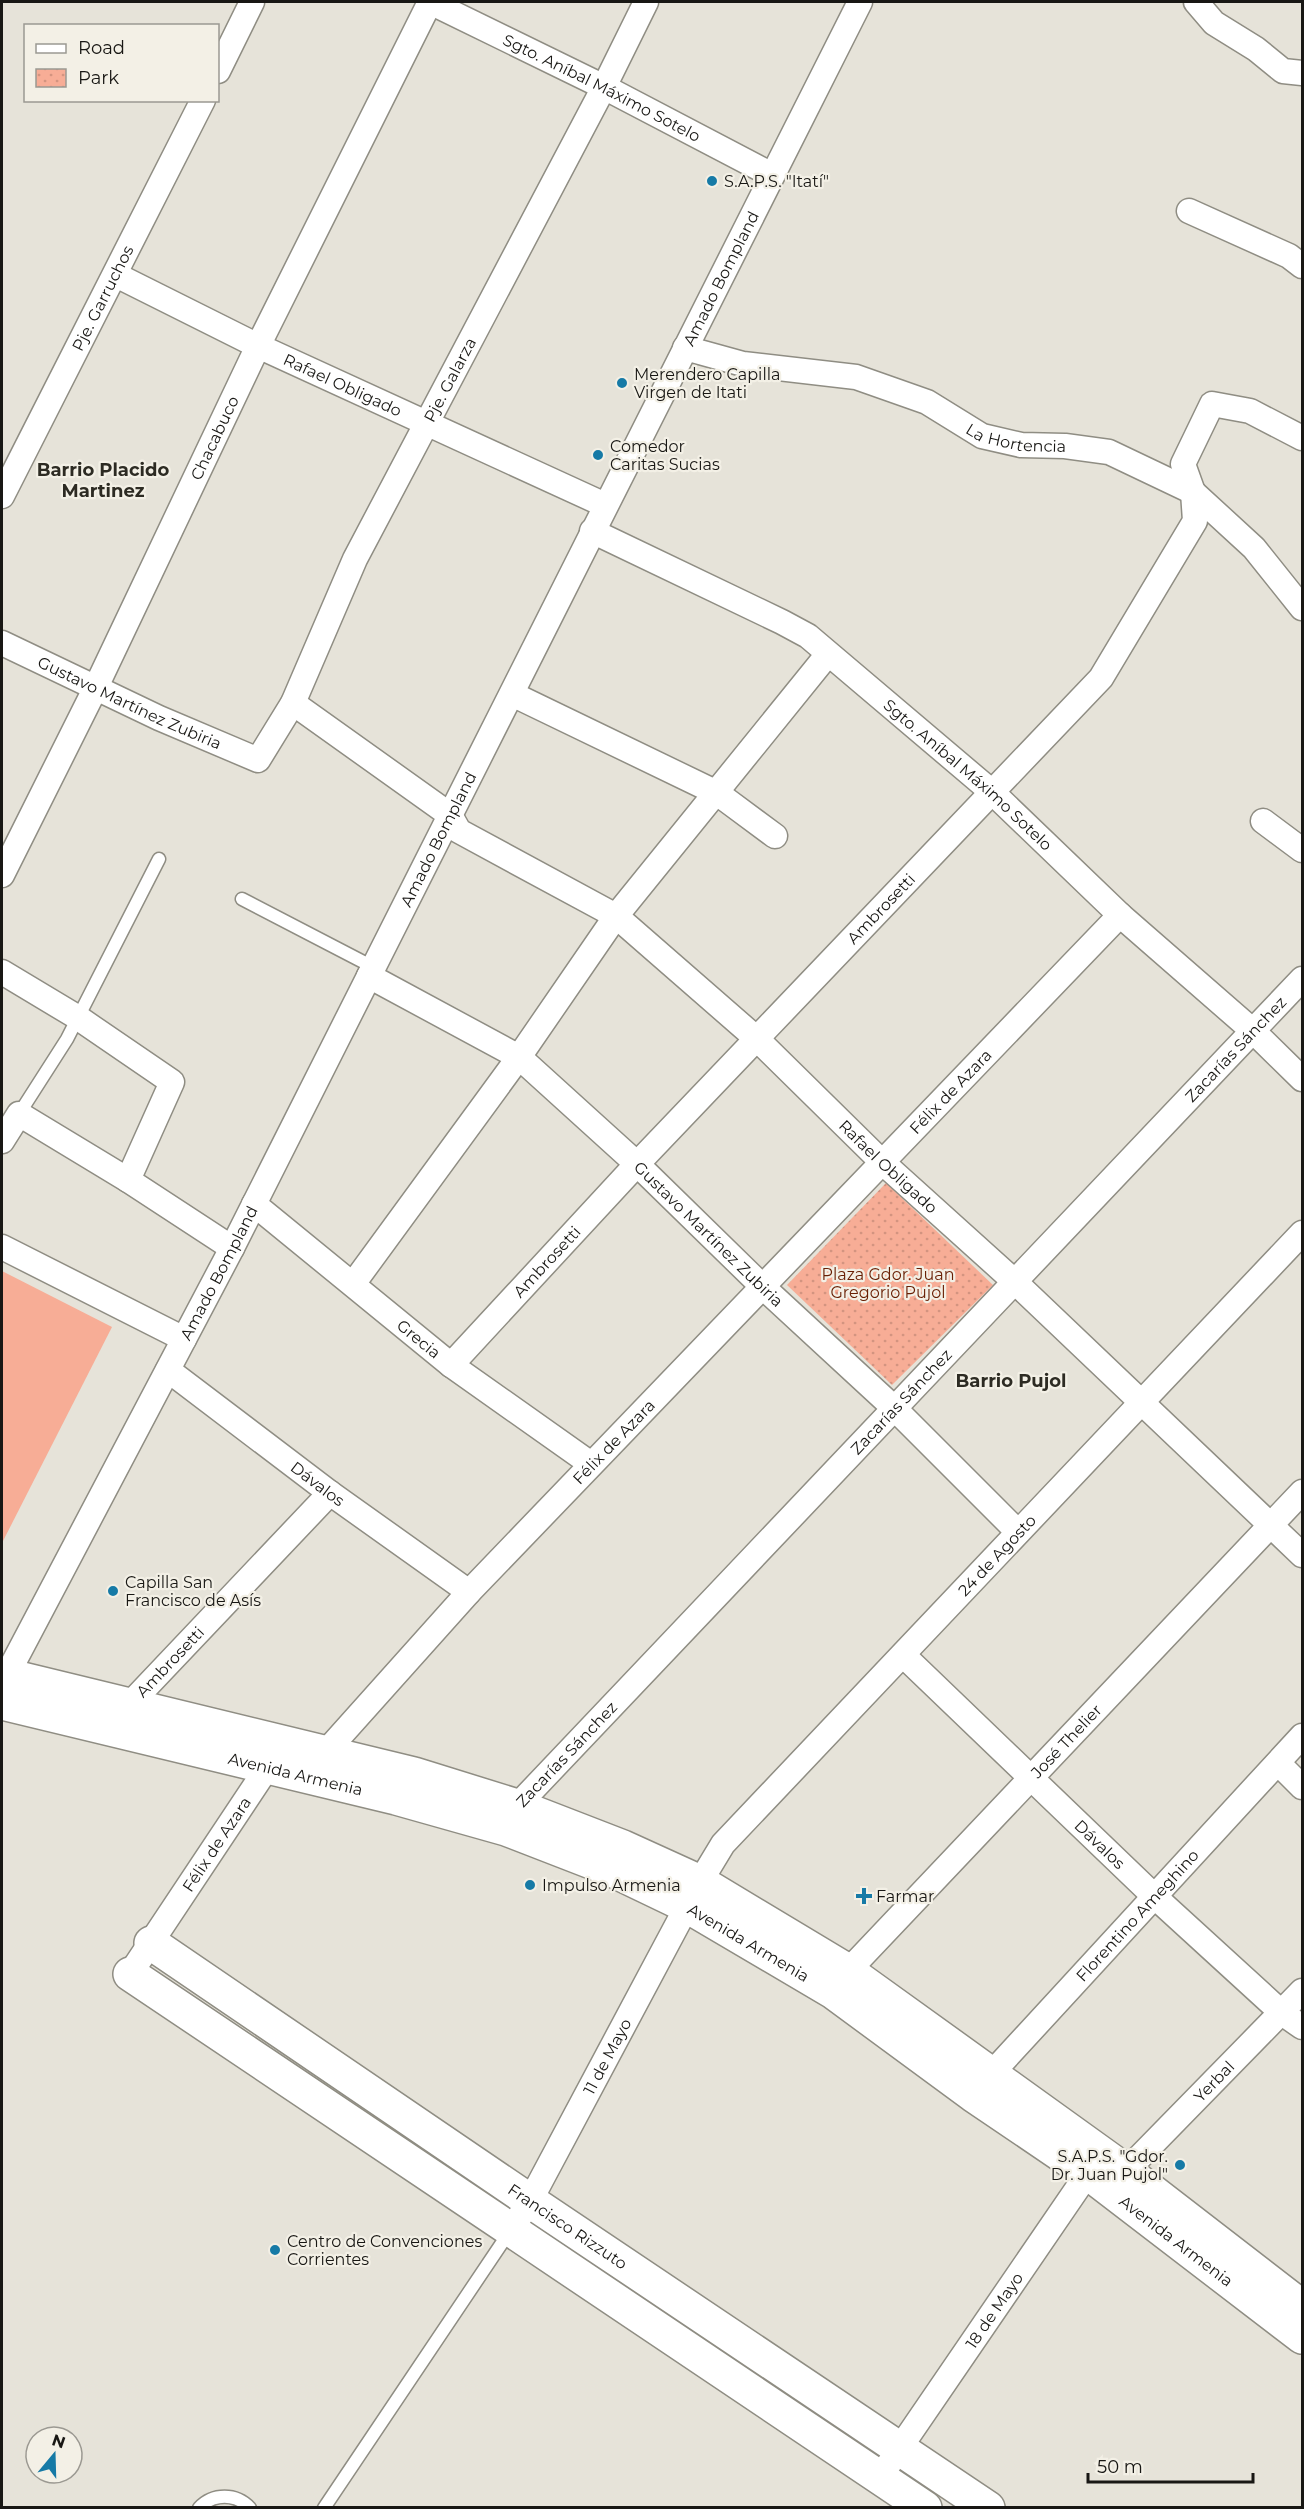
<svg xmlns="http://www.w3.org/2000/svg" width="1304" height="2509" viewBox="0 0 1304 2509" font-family="Montserrat,sans-serif">
  <style>
    .grass { fill: #f7ad96 }
    .park { fill: url(#park-dots) }
    .lines { fill: none; stroke-linecap: round; stroke-linejoin: round }
    .lane-casing { stroke: #8f8d83; stroke-width: 15 }
    .street-casing { stroke: #8f8d83; stroke-width: 27 }
    .secondary-casing { stroke: #8f8d83; stroke-width: 36 }
    .primary-casing { stroke: #8f8d83; stroke-width: 36 }
    .lane { stroke: #fff; stroke-width: 12 }
    .street { stroke: #fff; stroke-width: 24 }
    .secondary { stroke: #fff; stroke-width: 33 }
    .primary { stroke: #fff; stroke-width: 33 }
    .poi-dot { fill: #167aa6; stroke: #f3f0e6; stroke-width: 2 }
    .labels { text-anchor: middle; stroke-width: 4.5; stroke-linejoin: round; paint-order: stroke }
    .street-label { font-size: 16px; fill: #181714; stroke: #f3f0e6 }
    .poi-label { font-size: 16px; fill: #181714; stroke: #f3f0e6; text-anchor: start }
    .park-label { font-size: 16px; fill: #691f04; stroke: #f3f0e6 }
    .neighbourhood-label { font-size: 18px; font-weight: bold; fill: #2d2b23; stroke: #f3f0e6 }
  </style>
  <defs>
    <pattern id="park-dots" width="8" height="8" patternUnits="userSpaceOnUse" patternTransform="scale(1.5)"><rect width="8" height="8" fill="#f7ad96"/><path d="M2 2h.1M6 6h.1" fill="none" stroke="#d39480" stroke-width="1.8" stroke-linecap="round"/></pattern>
  </defs>
  <rect width="100%" height="100%" fill="#e6e3d9"/>
  <path class="grass" d="M2 1271 112 1327 2 1543Z"/>
  <path class="park" d="M886 1183 993 1285 892 1385 787 1285Z"/>
  <g class="lines">
    <g class="lane-casing">
      <path id="lane" d="M242 899 373 967
        M19 1114 67 1039 159 859
        M199 2508C213 2493 236 2493 250 2508
        M324 2508 510 2231"/>
    </g>
    <g class="street-casing">
      <g id="street">
        <path id="s1" d="M430 2 604 87 772 175"/>
        <path d="M1196 2 1214 23 1256 49 1283 71 1302 73"/>
        <path d="M218 71 252 2"/>
        <path d="M1189 211 1289 256 1302 266"/>
        <path id="s2" d="M116 275 258 346 605 505"/>
        <path id="s3" d="M685 348 743 364 856 377 927 402 982 436 1021 445 1065 446 1109 452 1193 492 1254 548 1302 608"/>
        <path id="s4" d="M2 496 203 100"/>
        <path id="s5" d="M592 531 782 622 808 636 992 792 1120 915 1253 1031 1302 1079"/>
        <path id="s6" d="M2 643 159 718 258 760 293 703 355 559 604 87 646 2"/>
        <path d="M512 694 717 793 775 836"/>
        <path id="s7" d="M293 703 450 815 459 831 616 916 757 1039 882 1162 1014 1281 1302 1555"/>
        <path d="M1263 821 1302 850"/>
        <path id="s8" d="M2 875 96 687 258 346 430 2"/>
        <path d="M2 972 77 1017 172 1082 128 1180"/>
        <path id="s9" d="M369 976 519 1057 637 1164 764 1288 894 1408 1018 1532"/>
        <path d="M2 1141 19 1114 128 1180 232 1248"/>
        <path id="s10" d="M254 1204 451 1365 591 1464"/>
        <path d="M2 1247 184 1339"/>
        <path d="M353 1284 519 1057 616 916 828 654"/>
        <path id="s11" d="M451 1365 637 1164 1101 678 1195 521 1193 492 1183 464 1212 404 1250 411 1302 438"/>
        <path id="s12" d="M168 1370 330 1493 469 1592"/>
        <path id="s13" d="M903 1655 1154 1896 1282 2013 1302 2027"/>
        <path id="s14" d="M3 1690 7 1675 232 1248 860 2"/>
        <path id="s15" d="M127 1717 128 1706 330 1493"/>
        <path d="M1278 1763 1302 1787"/>
        <path id="s16" d="M511 1819 517 1806 1302 979"/>
        <path id="s17" d="M130 1974 267 1768 324 1754 469 1592 1120 915"/>
        <path id="s18" d="M839 1983 848 1971 1302 1492"/>
        <path id="s19" d="M980 2086 1302 1736"/>
        <path id="s20" d="M510 2231 530 2201 700 1882 723 1844 1302 1233"/>
        <path id="s21" d="M880 2477 1088 2173 1126 2171 1302 1991"/>
      </g>
    </g>
    <g class="secondary-casing">
      <g id="secondary">
        <path id="s22" d="M151 1943 530 2201 988 2508"/>
        <path d="M130 1974 925 2508"/>
      </g>
    </g>
    <g class="primary-casing">
      <g id="primary">
        <path d="M2 1674 414 1774 517 1806 623 1847 700 1882 848 1971 1126 2171 1302 2307"/>
        <path id="s23" d="M2 1703 396 1798 506 1829 612 1870 687 1906 833 1992 973 2095 1088 2173 1302 2337"/>
      </g>
    </g>
    <use href="#lane" class="lane"/>
    <use href="#street" class="street"/>
    <use href="#secondary" class="secondary"/>
    <use href="#primary" class="primary"/>
  </g>
  <g class="poi-dot">
    <circle cx="712" cy="181" r="6"/>
    <circle cx="622" cy="383" r="6"/>
    <circle cx="598" cy="455" r="6"/>
    <circle cx="113" cy="1591" r="6"/>
    <circle cx="530" cy="1885" r="6"/>
    <path d="M861 1887h6v6h6v6h-6v6h-6v-6h-6v-6h6z"/>
    <circle cx="1180" cy="2165" r="6"/>
    <circle cx="275" cy="2250" r="6"/>
  </g>
  <g class="labels">
    <g class="street-label">
      <text dy="6" stroke="none"><textPath href="#s1" startOffset="192">Sgto. Aníbal Máximo Sotelo</textPath></text>
      <text dy="6" stroke="none"><textPath href="#s14" startOffset="1584">Amado Bompland</textPath></text>
      <text dy="6" stroke="none"><textPath href="#s4" startOffset="222">Pje. Garruchos</textPath></text>
      <text dy="6" stroke="none"><textPath href="#s6" startOffset="708">Pje. Galarza</textPath></text>
      <text dy="6" stroke="none"><textPath href="#s2" startOffset="252">Rafael Obligado</textPath></text>
      <text dy="6" stroke="none"><textPath href="#s3" startOffset="348">La Hortencia</textPath></text>
      <text dy="6" stroke="none"><textPath href="#s8" startOffset="486">Chacabuco</textPath></text>
      <text dy="6" stroke="none"><textPath href="#s6" startOffset="141">Gustavo Martínez Zubiria</textPath></text>
      <text dy="6" stroke="none"><textPath href="#s5" startOffset="452">Sgto. Aníbal Máximo Sotelo</textPath></text>
      <text dy="6" stroke="none"><textPath href="#s14" startOffset="956">Amado Bompland</textPath></text>
      <text dy="6" stroke="none"><textPath href="#s11" startOffset="627">Ambrosetti</textPath></text>
      <text dy="6" stroke="none"><textPath href="#s16" startOffset="1058">Zacarías Sánchez</textPath></text>
      <text dy="6" stroke="none"><textPath href="#s17" startOffset="1218">Félix de Azara</textPath></text>
      <text dy="6" stroke="none"><textPath href="#s7" startOffset="760">Rafael Obligado</textPath></text>
      <text dy="6" stroke="none"><textPath href="#s9" startOffset="430">Gustavo Martínez Zubiria</textPath></text>
      <text dy="6" stroke="none"><textPath href="#s11" startOffset="141">Ambrosetti</textPath></text>
      <text dy="6" stroke="none"><textPath href="#s14" startOffset="470">Amado Bompland</textPath></text>
      <text dy="6" stroke="none"><textPath href="#s10" startOffset="213">Grecia</textPath></text>
      <text dy="6" stroke="none"><textPath href="#s16" startOffset="572">Zacarías Sánchez</textPath></text>
      <text dy="6" stroke="none"><textPath href="#s17" startOffset="732">Félix de Azara</textPath></text>
      <text dy="6" stroke="none"><textPath href="#s12" startOffset="188">Dávalos</textPath></text>
      <text dy="6" stroke="none"><textPath href="#s20" startOffset="840">24 de Agosto</textPath></text>
      <text dy="6" stroke="none"><textPath href="#s15" startOffset="72">Ambrosetti</textPath></text>
      <text dy="6" stroke="none"><textPath href="#s18" startOffset="332">José Thelier</textPath></text>
      <text dy="6" stroke="none"><textPath href="#s16" startOffset="86">Zacarías Sánchez</textPath></text>
      <text dy="6" stroke="none"><textPath href="#s23" startOffset="302">Avenida Armenia</textPath></text>
      <text dy="6" stroke="none"><textPath href="#s17" startOffset="156">Félix de Azara</textPath></text>
      <text dy="6" stroke="none"><textPath href="#s13" startOffset="273">Dávalos</textPath></text>
      <text dy="6" stroke="none"><textPath href="#s19" startOffset="232">Florentino Ameghino</textPath></text>
      <text dy="6" stroke="none"><textPath href="#s23" startOffset="788">Avenida Armenia</textPath></text>
      <text dy="6" stroke="none"><textPath href="#s20" startOffset="200">11 de Mayo</textPath></text>
      <text dy="6" stroke="none"><textPath href="#s21" startOffset="532">Yerbal</textPath></text>
      <text dy="6" stroke="none"><textPath href="#s22" startOffset="504">Francisco Rizzuto</textPath></text>
      <text dy="6" stroke="none"><textPath href="#s23" startOffset="1310">Avenida Armenia</textPath></text>
      <text dy="6" stroke="none"><textPath href="#s21" startOffset="202">18 de Mayo</textPath></text>
    </g>
    <g class="poi-label">
      <text x="724" y="187">S.A.P.S. "Itatí"</text>
      <text x="634" y="380">Merendero Capilla<tspan x="634" dy="18">Virgen de Itati</tspan></text>
      <text x="610" y="452">Comedor<tspan x="610" dy="18">Caritas Sucias</tspan></text>
      <text x="125" y="1588">Capilla San<tspan x="125" dy="18">Francisco de Asís</tspan></text>
      <text x="542" y="1891">Impulso Armenia</text>
      <text x="876" y="1902">Farmar</text>
      <text x="1168" y="2162" text-anchor="end">S.A.P.S. "Gdor.<tspan x="1168" dy="18">Dr. Juan Pujol"</tspan></text>
      <text x="287" y="2247">Centro de Convenciones<tspan x="287" dy="18">Corrientes</tspan></text>
    </g>
    <g class="park-label">
      <text x="888" y="1280">Plaza Gdor. Juan<tspan x="888" dy="18">Gregorio Pujol</tspan></text>
    </g>
    <g class="neighbourhood-label">
      <text x="103" y="476">Barrio Placido<tspan x="103" dy="21">Martinez</tspan></text>
      <text x="1011" y="1387">Barrio Pujol</text>
    </g>
  </g>
  <rect width="1304" height="2509" fill="none" stroke="#181714" stroke-width="6"/>
  <rect x="24" y="24" width="195" height="78" fill="#f3f0e6" stroke="#9b9992" stroke-width="1.5"/>
  <rect x="36" y="44" width="30" height="9" fill="#ffffff" stroke="#9b9992" stroke-width="1.5"/>
  <text x="78" y="54" font-size="18" fill="#181714">Road</text>
  <rect x="36" y="69" width="30" height="18" fill="url(#park-dots)" stroke="#9b9992" stroke-width="1.5"/>
  <text x="78" y="84" font-size="18" fill="#181714">Park</text>
  <g transform="translate(54 2455) rotate(19)"><circle r="28" fill="#f3f0e6" stroke="#9b9992" stroke-width="1.5"/>
  <path d="M0-4.5L10 22L0 15L-10 22Z" fill="#167aa6"/>
  <text y="-9" font-size="16" font-weight="bold" text-anchor="middle" fill="#181714">N</text>
  </g>
  <path d="M1088 2473v9h165v-9" fill="none" stroke="#181714" stroke-width="3"/>
  <text x="1097" y="2473" font-size="18" fill="#181714" stroke="#f3f0e6" stroke-width="4.5" paint-order="stroke">50 m</text>
</svg>
